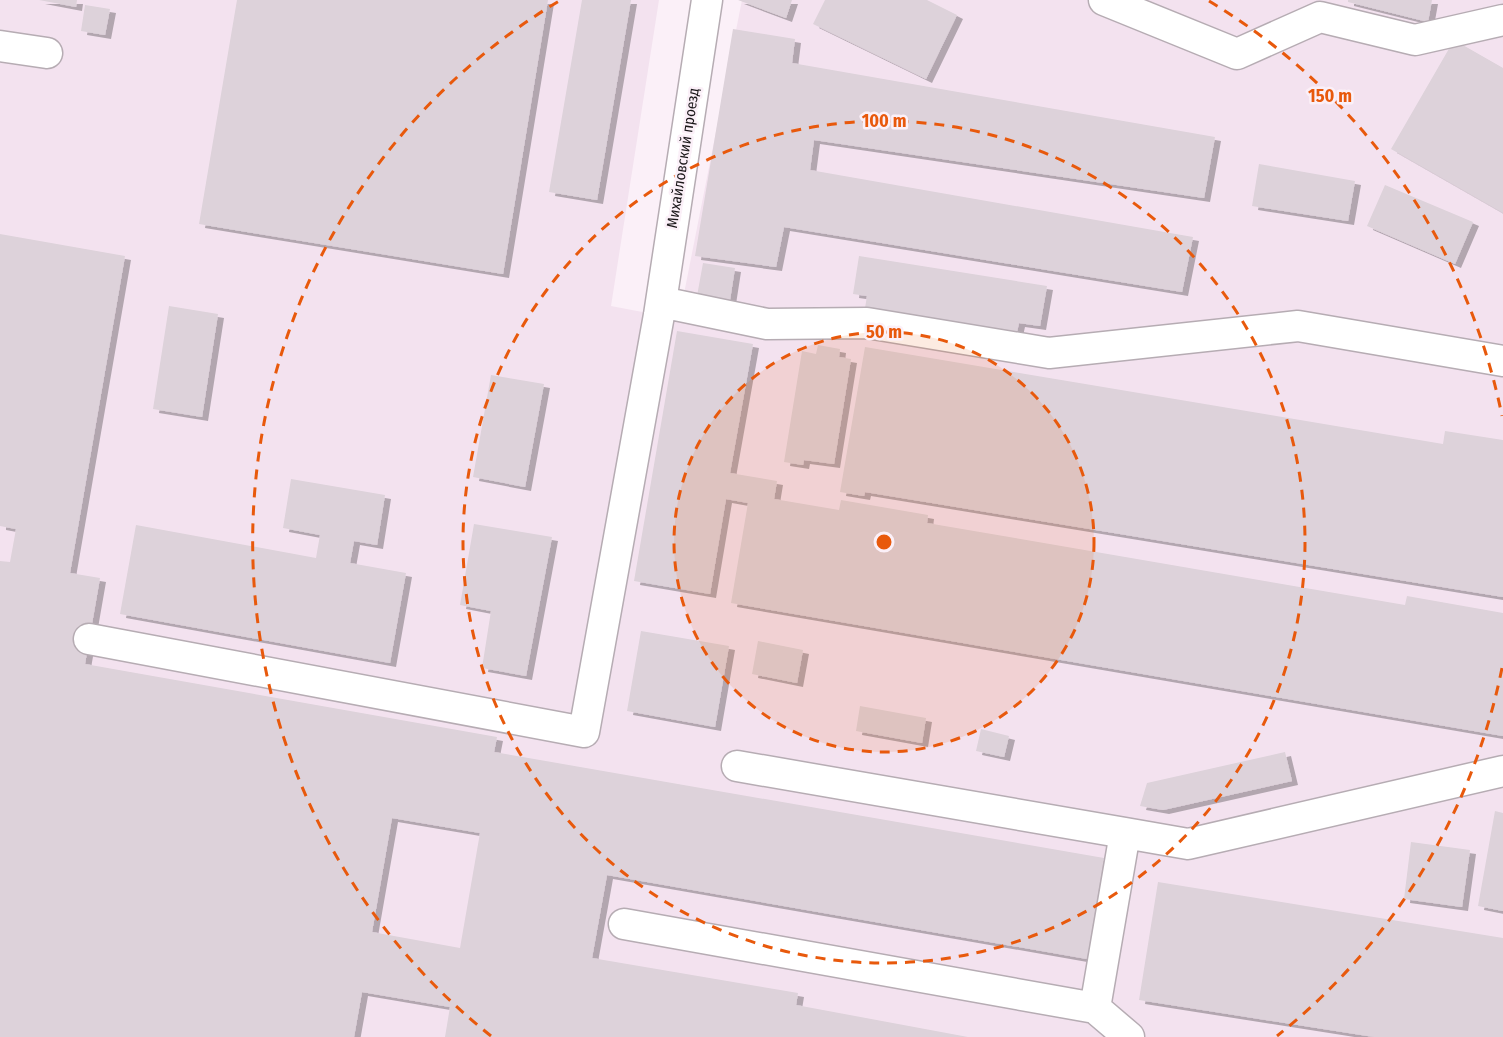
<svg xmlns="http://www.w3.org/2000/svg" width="1503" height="1037" viewBox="0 0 1503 1037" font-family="'Fira Sans Condensed',sans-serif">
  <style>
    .built { fill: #f3e2ef }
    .building { fill: #ddd2da; fill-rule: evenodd; filter: url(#shadow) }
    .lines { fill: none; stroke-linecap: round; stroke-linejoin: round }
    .minor-casing { stroke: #b6acb3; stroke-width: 33 }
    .minor { stroke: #fff; stroke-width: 30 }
    .ring { fill: none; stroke: #e8590c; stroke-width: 3; stroke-dasharray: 10 8 }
    .labels { text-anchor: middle; stroke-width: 5; stroke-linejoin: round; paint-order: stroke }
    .street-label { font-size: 15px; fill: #191618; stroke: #fbf0f8 }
    .centre { fill: #e8590c; stroke: #fbf0f8; stroke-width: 3 }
    .ring-label { font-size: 18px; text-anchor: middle; font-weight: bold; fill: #e8590c; stroke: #fbf0f8; stroke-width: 5; stroke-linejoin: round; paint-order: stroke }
  </style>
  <defs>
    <filter id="shadow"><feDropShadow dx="6" dy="4" stdDeviation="0" flood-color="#0004"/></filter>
  </defs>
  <rect width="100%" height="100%" fill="#fbf0f8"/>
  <path class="built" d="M0 0H659L611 306 679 319 742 0H1503V1037H0Z"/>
  <path class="building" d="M39 0H77L76 7Z
    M237 0H548L503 274 199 224Z
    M582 0H631L597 200 549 192Z
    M738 0H792L786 18Z
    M825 0H927L957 15 926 79 813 24Z
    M1348 0H1432L1428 22 1348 2Z
    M85 5 110 9 105 35 81 31Z
    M733 29 795 39 792 63 1215 137 1204 198 814 140 810 170 1193 237 1182 292 784 227 776 267 695 256Z
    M1454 40 1503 68V213L1391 149Z
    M1259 164 1355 181 1348 221 1252 206Z
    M1385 185 1473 222 1455 264 1367 226Z
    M0 234 125 256 70 573 100 578 85 664 497 737 494 752 1104 858 1087 959 607 875 592 958 798 993 796 1005 968 1037H445L450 1007 362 992 354 1037H0V561L10 562 16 529 0 526ZM392 818 480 833 460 948 372 932Z
    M859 256 1047 286 1040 326 1019 323 1017 332 865 308 867 296 853 294Z
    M703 263 735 268 730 300 697 296Z
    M169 306 218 314 202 417 153 409Z
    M677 331 753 344 730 473 777 481 774 499 839 510 841 500 928 515 927 523 1405 605 1407 596 1503 613V736L731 603 748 503 726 499 710 594 634 581Z
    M818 345 840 349 839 357 851 359 834 464 804 460 803 465 784 462 802 351 816 354Z
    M865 347 1443 444 1445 431 1503 440V597L865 492 864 496 840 492Z
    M491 375 544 384 525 487 473 477Z
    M291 479 385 495 377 545 354 541 350 563 406 573 390 663 120 614 136 525 316 558 320 535 283 528Z
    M474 524 552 537 526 676 482 668 491 611 460 605Z
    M641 631 729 646 715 727 627 711Z
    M758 641 803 650 797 683 752 674Z
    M860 706 926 718 922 743 856 731Z
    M981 729 1009 736 1004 757 976 751Z
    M1285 752 1292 781 1163 810 1140 806 1147 783Z
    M1495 811 1503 813V911L1478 906Z
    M1411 842 1470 850 1462 907 1404 899Z
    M1158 882 1503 938V1037H1374L1139 1000Z"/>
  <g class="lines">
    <g class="minor-casing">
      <path id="minor" d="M1104 0 1237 54 1320 17 1415 40 1503 20
        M0 46 47 53
        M661 302 767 324 867 323 1049 353 1298 326 1503 361
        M89 639 584 732 659 315 707 0
        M737 766 1125 833
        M624 924 1095 1008 1129 1037
        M1095 1008 1125 833 1188 844 1503 771"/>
    </g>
    <use href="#minor" class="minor"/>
  </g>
  <circle cx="884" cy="542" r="210" fill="#e8590c" fill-opacity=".12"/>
  <g class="ring">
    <circle cx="884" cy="542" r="210"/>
    <circle cx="884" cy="542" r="421"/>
    <path d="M1502 668A631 631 0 0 1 1277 1036M491 1036A631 631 0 0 1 559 1M1209 1A631 631 0 0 1 1502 416"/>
  </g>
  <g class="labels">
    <g class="street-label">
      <text transform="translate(683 158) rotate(-81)" y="5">Михайловский проезд</text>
    </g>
  </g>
  <circle cx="884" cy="542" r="9" class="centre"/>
  <g class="ring-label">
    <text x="1330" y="102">150 m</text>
    <text x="884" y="127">100 m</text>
    <text x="884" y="338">50 m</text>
  </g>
</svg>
